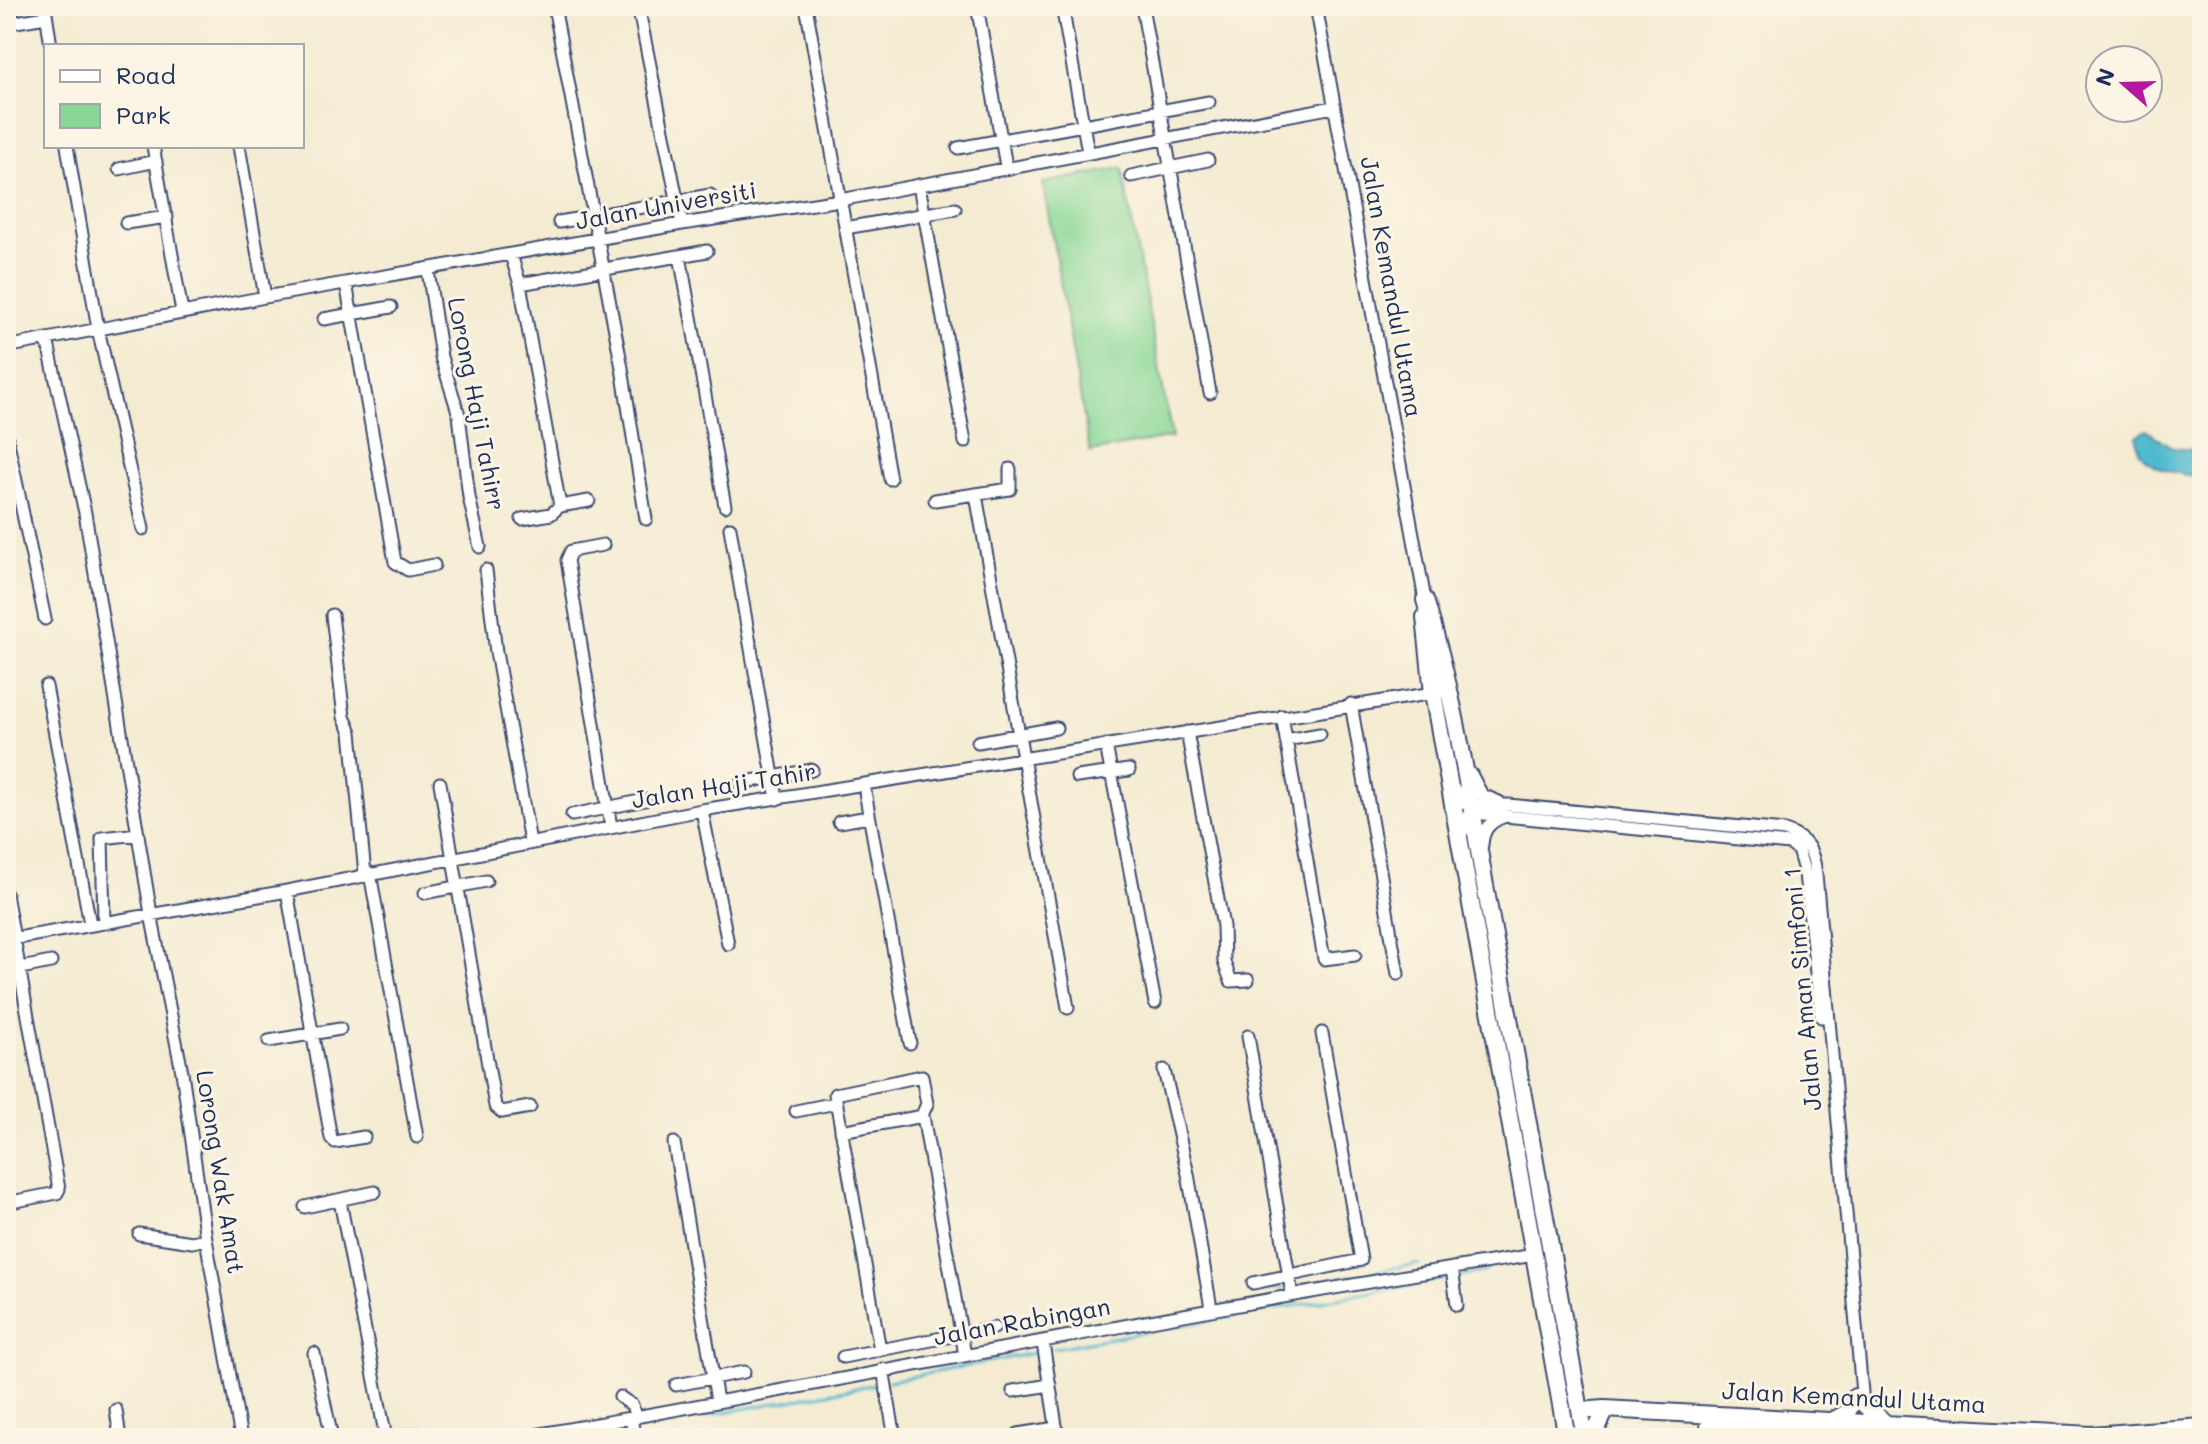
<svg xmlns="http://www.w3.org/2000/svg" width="2208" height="1444" viewBox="0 0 2208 1444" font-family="Mali,sans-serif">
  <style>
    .green { fill: #88d796; stroke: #52837a; stroke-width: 2 }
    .water { fill: #50b9ce; stroke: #367496; stroke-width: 2 }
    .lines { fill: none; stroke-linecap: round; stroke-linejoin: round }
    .stream { stroke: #50b9ce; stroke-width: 3 }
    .street-casing { stroke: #3c4b6f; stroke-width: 15 }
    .secondary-casing { stroke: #3c4b6f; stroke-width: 20 }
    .street { stroke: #fff; stroke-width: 11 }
    .secondary { stroke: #fff; stroke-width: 16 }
    .labels { text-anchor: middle; stroke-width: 6; stroke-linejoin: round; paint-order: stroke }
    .street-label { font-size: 24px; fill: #1b2f5e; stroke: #fcf5e5 }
  </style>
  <rect width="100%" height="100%" fill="#fcf5e5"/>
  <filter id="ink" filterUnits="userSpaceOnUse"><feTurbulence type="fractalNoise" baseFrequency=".0125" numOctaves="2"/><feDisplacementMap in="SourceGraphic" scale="16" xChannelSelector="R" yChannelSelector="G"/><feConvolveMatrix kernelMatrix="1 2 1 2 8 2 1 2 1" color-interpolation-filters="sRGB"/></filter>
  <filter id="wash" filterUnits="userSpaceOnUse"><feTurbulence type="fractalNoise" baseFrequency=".006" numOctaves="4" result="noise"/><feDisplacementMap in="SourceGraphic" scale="32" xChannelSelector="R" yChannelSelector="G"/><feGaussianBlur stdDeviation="1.8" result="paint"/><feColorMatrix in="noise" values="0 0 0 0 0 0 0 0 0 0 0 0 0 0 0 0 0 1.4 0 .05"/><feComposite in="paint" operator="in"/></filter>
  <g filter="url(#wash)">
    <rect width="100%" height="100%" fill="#f4ebd2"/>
    <path class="green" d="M1122 168 1172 437 1090 452 1043 183Z"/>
    <path class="water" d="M2146 430 2173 448 2202 451V477C2177 474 2134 468 2137 436Z"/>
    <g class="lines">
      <path class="stream" d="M1371 1272 1419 1264
        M1461 1276 1484 1272 1491 1266
        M1298 1285 1356 1275
        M1250 1293 1283 1288
        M1054 1348 1446 1279
        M889 1381 1039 1352
        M646 1427 882 1383
        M586 1438 620 1432"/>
    </g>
  </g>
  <g filter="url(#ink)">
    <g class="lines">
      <g class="street-casing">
        <path id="street" d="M45 6 51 46
          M554 6 622 368 646 519
          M638 6 682 224
          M806 6 890 479
          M977 6 1006 166
          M1062 6 1088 152
          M1142 6 1210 393
          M1316 6 1425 600
          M10 23 46 17
          M67 146 98 329 143 529
          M153 146 182 312
          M239 146 265 297
          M958 148 1209 102
          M119 169 156 161
          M1131 176 1208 160
          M919 185 965 442
          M559 222 710 195
          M126 223 167 217
          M845 228 955 209
          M511 255 520 284 560 506 551 514 522 519
          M680 256 725 506
          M428 270 441 357 459 415 469 497 480 547
          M346 283 395 562 408 570 434 565
          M520 284 707 251
          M324 319 391 307
          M47 339 85 513 151 914 182 1072 206 1239 241 1438
          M6 347 265 297 682 224 840 200 1334 107
          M6 433 45 619
          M976 495 1068 1008
          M935 500 1010 489V469
          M560 506 589 501
          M730 528 777 799
          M603 545 571 551 567 560 611 827
          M486 570 496 652 530 842
          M332 615 344 717 351 732 365 874
          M46 686 90 924
          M1351 704 1398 974
          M1282 716 1324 959 1355 955
          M1187 732 1223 926 1224 962 1231 981 1248 980
          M1286 740 1320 734
          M978 742 1056 728
          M1106 745 1155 1003
          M1471 774 1482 795 1499 802
          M1077 777 1129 770
          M440 783 495 1106 502 1112 530 1107
          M740 783 812 770
          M864 786 910 1043
          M1453 788 1474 813 1790 844 1798 850 1805 874 1821 1017
          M702 810 728 944
          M572 815 645 800
          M839 822 869 817
          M1461 836 1472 805H1508L1785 831C1808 839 1813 850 1816 874L1863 1404
          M1482 845C1483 830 1489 822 1503 817
          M370 873 417 1137
          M287 891 331 1138 335 1142 364 1137
          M425 893 486 881
          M6 894 59 1189 57 1193 6 1203
          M104 921 102 838 138 834
          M6 940 287 891 702 810 1440 692
          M6 971 51 962
          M1248 1036 1292 1294
          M269 1041 340 1029
          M1164 1070 1188 1174 1211 1308
          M796 1111 836 1103
          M841 1131 923 1116 965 1355
          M674 1143 717 1401
          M340 1201 386 1438
          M305 1207 375 1192
          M139 1234 192 1242 206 1239
          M1452 1268 1457 1305
          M1253 1283 1361 1260 1322 1033
          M1043 1343 1058 1438
          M880 1350 835 1094 922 1076 927 1104 923 1113
          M314 1353 332 1438
          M843 1357 994 1328
          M883 1369 895 1438
          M676 1385 744 1372
          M1013 1391 1050 1385
          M620 1397 632 1405 636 1418
          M116 1410 120 1438
          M631 1419 635 1438
          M1018 1434 1056 1428
          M391 1438 418 1434
          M518 1438C857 1379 1194 1308 1535 1255"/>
      </g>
      <g class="secondary-casing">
        <path id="secondary" d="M1425 600C1458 705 1471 811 1491 919 1522 1092 1554 1265 1585 1438
          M1425 617 1433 693 1567 1438
          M1863 1403 1887 1425
          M1580 1411 1604 1409 2091 1435 2202 1427
          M1832 1421 1847 1413 1855 1397
          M1709 1425 1883 1438
          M1592 1438 1603 1416"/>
      </g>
      <use href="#street" class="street"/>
      <use href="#secondary" class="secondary"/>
    </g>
  </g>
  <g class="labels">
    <g class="street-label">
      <text transform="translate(666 206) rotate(-10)" y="8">Jalan Universiti</text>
      <text transform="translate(1391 287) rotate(80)" y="8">Jalan Kemandul Utama</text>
      <text transform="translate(476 404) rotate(79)" y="8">Lorong Haji Tahirr</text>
      <text transform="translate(724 786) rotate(-9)" y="8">Jalan Haji Tahir</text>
      <text transform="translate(1803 989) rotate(-95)" y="8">Jalan Aman Simfoni 1</text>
      <text transform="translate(220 1172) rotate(81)" y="8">Lorong Wak Amat</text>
      <text transform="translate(1022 1322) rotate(-10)" y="8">Jalan Rabingan</text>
      <text transform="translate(1854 1398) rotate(3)" y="8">Jalan Kemandul Utama</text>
    </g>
  </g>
  <rect width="2208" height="1444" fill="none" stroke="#fcf5e5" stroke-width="32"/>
  <rect x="44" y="44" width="260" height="104" fill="#fcf5e5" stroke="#a2a6af" stroke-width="2"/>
  <rect x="60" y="70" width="40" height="12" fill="#ffffff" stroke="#a2a6af" stroke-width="2"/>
  <text x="116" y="84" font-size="24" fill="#1b2f5e">Road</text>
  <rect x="60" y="104" width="40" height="24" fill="#88d796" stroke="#a2a6af" stroke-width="2"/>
  <text x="116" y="124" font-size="24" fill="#1b2f5e">Park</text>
  <g transform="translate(2124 84) rotate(290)"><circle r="38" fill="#fcf5e5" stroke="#a2a6af" stroke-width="2"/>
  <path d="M0-6L14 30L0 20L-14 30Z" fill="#b5179e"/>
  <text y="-12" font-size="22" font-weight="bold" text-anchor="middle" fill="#1b2f5e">N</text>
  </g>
</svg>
